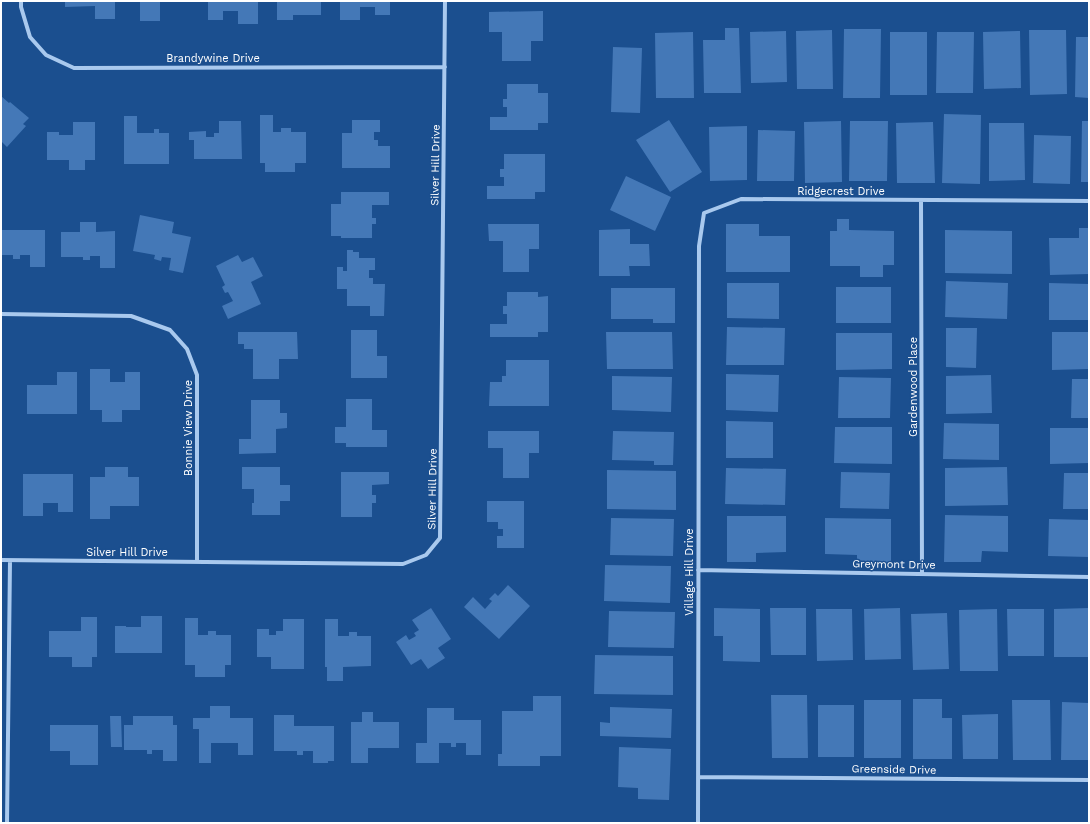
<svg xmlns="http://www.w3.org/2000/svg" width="1090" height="824" viewBox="0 0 1090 824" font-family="'Work Sans',sans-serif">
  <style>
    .building { fill: #4478b7 }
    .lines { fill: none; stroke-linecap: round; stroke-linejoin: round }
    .minor { stroke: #a9c9ee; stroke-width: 4 }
    .labels { text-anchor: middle; stroke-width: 3; stroke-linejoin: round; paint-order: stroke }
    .street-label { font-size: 11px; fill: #fff; stroke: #1b4f8f }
  </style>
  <rect width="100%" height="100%" fill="#1b4f8f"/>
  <path class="building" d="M65 1H115V19H95V6L65 7Z
    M140 1H160V21H140Z
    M208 1H258V24H238V11H223V20H208Z
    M277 1H321V15H293V20H277Z
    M340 1H390V15H375V7H360V20H340Z
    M543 11V41H531V61H502V32H489V12Z
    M725 28H739L741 93H704L703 40H725Z
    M844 29H881L880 98H843Z
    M832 30 833 89H797L796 31Z
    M1029 30H1066L1067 94 1030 95Z
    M786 31 787 82 751 83 750 32Z
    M1020 31 1021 88 984 89 983 32Z
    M693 32 694 98H656L655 33Z
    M890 32H927V95H890Z
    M937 32H974L973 93H936Z
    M1076 37H1089V98L1075 97Z
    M613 47 642 48 640 113 611 112Z
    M507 84H538V93H548V123H538V130H490V117H507V107H503V99H507Z
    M1 96 9 103 10 102 29 118 23 124 26 126 7 147 1 141Z
    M944 114 981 115 980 184 942 183Z
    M260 115H273V132H281V128H291V132H306V163H295V172H265V163H260Z
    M124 116H137V133H154V129H159V133H169V164H124Z
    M352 120H380V132H374V140H378V146H390V168H342V133H352Z
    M669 120 702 172 670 192 636 140Z
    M219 121H241L242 159H194V140H189V132L206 131V137H214V133H219Z
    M841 121 842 182 805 183 804 122Z
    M850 121H888L887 181H849Z
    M1082 121H1089V182H1081Z
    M73 122H95V160H85V170H69V160H47V132H59V135H73Z
    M933 122 935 183H897L896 123Z
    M989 123H1024L1025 180 989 181Z
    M747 126V180L710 181 709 127Z
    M758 130 795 131 794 181H757Z
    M1034 135 1071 136 1070 184 1033 183Z
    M504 154H545V192H535V199H487V186H504V177H500V169H504Z
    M626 176 671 197 655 231 610 210Z
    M341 192H389V205H372V218H376V224H372V238H341V236H331V204H341Z
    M140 215 174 222 172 233 191 237 183 273 169 270 171 258 162 257 161 261 154 259 155 255 133 251Z
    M837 219H849V230L894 231V265H883V277H860V266H830V231H837Z
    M80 222H96V232L115 231V268H100V256H90V260H83V257H61V232H80Z
    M488 224H539V249H529V272H503V241H489Z
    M726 224H759V236H790V272H726Z
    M1079 228H1089V274L1050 275 1049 238H1079Z
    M630 229V244H649L650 266H629L630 276H599V230Z
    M1 230H45V267H30V255H20V259H13V255H1Z
    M945 230 1012 231V274L945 273Z
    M347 250H353V252H359V258H375V270H369V278H373V284H385L384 316H370V306H347V289H337V267H343V271H347Z
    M238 255 242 262 253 257 263 276 251 282 261 304 228 319 222 306 233 301 228 292 225 293 222 287 225 285 216 266Z
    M946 281 1008 283 1007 319 945 317Z
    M727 283H779V319L727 318Z
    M1049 283 1089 284V320H1049Z
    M836 287H891V323H836Z
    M611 288H675V323H653V319H611Z
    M507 292H538V297L548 296V332H538V337H490V324H507V314H503V306H507Z
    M727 327 785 328 784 365H726Z
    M946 328H977L976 368 946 367Z
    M351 330H377V356H387V378H351Z
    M238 332H297L298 359H279V379H253V349H244V344H238Z
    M606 332H672L673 369H607Z
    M1052 332H1089V369L1052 370Z
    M836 333H892V369L836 370Z
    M506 360H549V406H489L490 382H502V376H506Z
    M90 369H110V382H125V372H140V410H122V422H102V410H90Z
    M57 372H77V414H27V385H57Z
    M726 374 779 375 778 412 726 410Z
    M991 375 992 413 946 414V376Z
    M612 376 672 377 671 412 612 410Z
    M839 377 891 378 890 418H838Z
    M1072 379H1089V418H1071Z
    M346 399H372V430H387V447H346V443H335V427H346Z
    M251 400H280V413H287V428L276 429V453L239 454V439H251Z
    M726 421 773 422V458H726Z
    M944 423 999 424V460L943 459Z
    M835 427H892V464L834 463Z
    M1050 428H1089V463L1050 464Z
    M488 431H539V453H529V478H503V448H488Z
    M613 431 674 432 673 465H654V461L612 460Z
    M105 467H128V477H139V506H110V519H90V477H105Z
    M242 467H280V485H290V501H280V515H252V503H254V489H242Z
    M1007 467 1008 505 945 506V468Z
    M726 468 786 469 785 505 725 504Z
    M607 470 676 471V510L607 509Z
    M341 472H389V484L372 485V495H376V503H372V517H341Z
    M841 472 890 473 889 509 840 508Z
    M1064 473H1089V509H1063Z
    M23 474H73V512H58V503H43V516H23Z
    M487 501H524V548H497V536H503V529H498V522H487Z
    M945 515 1008 516V552L982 551 981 562H944Z
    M727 516H786V552L756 553V562H727Z
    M611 518 674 519 673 556 610 555Z
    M825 518 891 519V565L857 564V555L825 554Z
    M1049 519 1089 520V557L1048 556Z
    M605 565 671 566 670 603 604 601Z
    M508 585 530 606 499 639 464 607 473 597 485 609 492 601 489 599 495 593 498 596Z
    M431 608 451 639 438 648 445 658 428 669 421 659 411 665 396 642 406 635 409 640 416 636 414 633 419 630 412 620Z
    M714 608 760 609V662L723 661V636H714Z
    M770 608H806V655H771Z
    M900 608 901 659 865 660 864 609Z
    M1089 608V657H1054V609Z
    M816 609H852L853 660 817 661Z
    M997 609 998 671H960L959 610Z
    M1007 609H1044V656H1008Z
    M609 611 675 612 674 648 608 647Z
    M947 613 949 669 913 670 911 614Z
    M141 616H162V653H115V626H126V627H141Z
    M81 617H97V657H92V667H72V657H49V631H81Z
    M185 618H198V635H208V631H216V635H231V665H225V677H195V665H185Z
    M283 619H304V669H271V657H257V629H269V635H276V631H283Z
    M325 619H338V636H349V632H357V636H371V666L343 667V681H327V667H325Z
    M595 655 673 656V695L594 694Z
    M771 695H807L808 758H772Z
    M533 696H561V756H540V766H498V754H502V711H533Z
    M913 699H942V718H952V759H913Z
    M864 700H901V758H864Z
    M1012 700H1050L1051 760H1013Z
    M1062 702 1089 703V760H1061Z
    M818 705H854V757H818Z
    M210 706H230V718H253V755H238V743H211V763H199V729H193V718H210Z
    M610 707 672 709 671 738 600 736V722L610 723Z
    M427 708H454V720H481V755H466V743H456V747H451V743H439V763H416V743H427Z
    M362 712H373V722H399V748H368V763H351V722H362Z
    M998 714V759H963L962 715Z
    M274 715H294V726H334V761H328V763H313V751H303V755H297V751H274Z
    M110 716H121L122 747H111Z
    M133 716H173V725H177V761H163V750H152V754H147V750H124V725H133Z
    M50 725H98V765H70V751H50Z
    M619 747 671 749 669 800 638 799V788L618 787Z"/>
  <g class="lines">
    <path class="minor" d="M21 1V7L30 37 46 55 74 68 445 67
      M921 200 922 574
      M1 314 131 316 170 330 187 349 197 375V562
      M1 560 403 564 426 555 440 538 445 1
      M698 570 1089 577
      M698 777 1089 780
      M7 823 10 561
      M698 823 699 246 704 213 741 199 1089 201"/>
  </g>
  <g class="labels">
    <g class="street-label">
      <text x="213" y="62">Brandywine Drive</text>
      <text transform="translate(435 165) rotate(-89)" y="4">Silver Hill Drive</text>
      <text x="841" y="195">Ridgecrest Drive</text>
      <text transform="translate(913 387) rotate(-90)" y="4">Gardenwood Place</text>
      <text transform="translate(188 428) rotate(-90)" y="4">Bonnie View Drive</text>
      <text transform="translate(432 489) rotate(-89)" y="4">Silver Hill Drive</text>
      <text x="127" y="556">Silver Hill Drive</text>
      <text transform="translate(894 564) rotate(1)" y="4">Greymont Drive</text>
      <text transform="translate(689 572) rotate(-90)" y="4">Village Hill Drive</text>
      <text transform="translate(894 769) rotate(1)" y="4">Greenside Drive</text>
    </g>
  </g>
  <rect width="1090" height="824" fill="none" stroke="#ffffff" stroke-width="4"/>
</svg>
